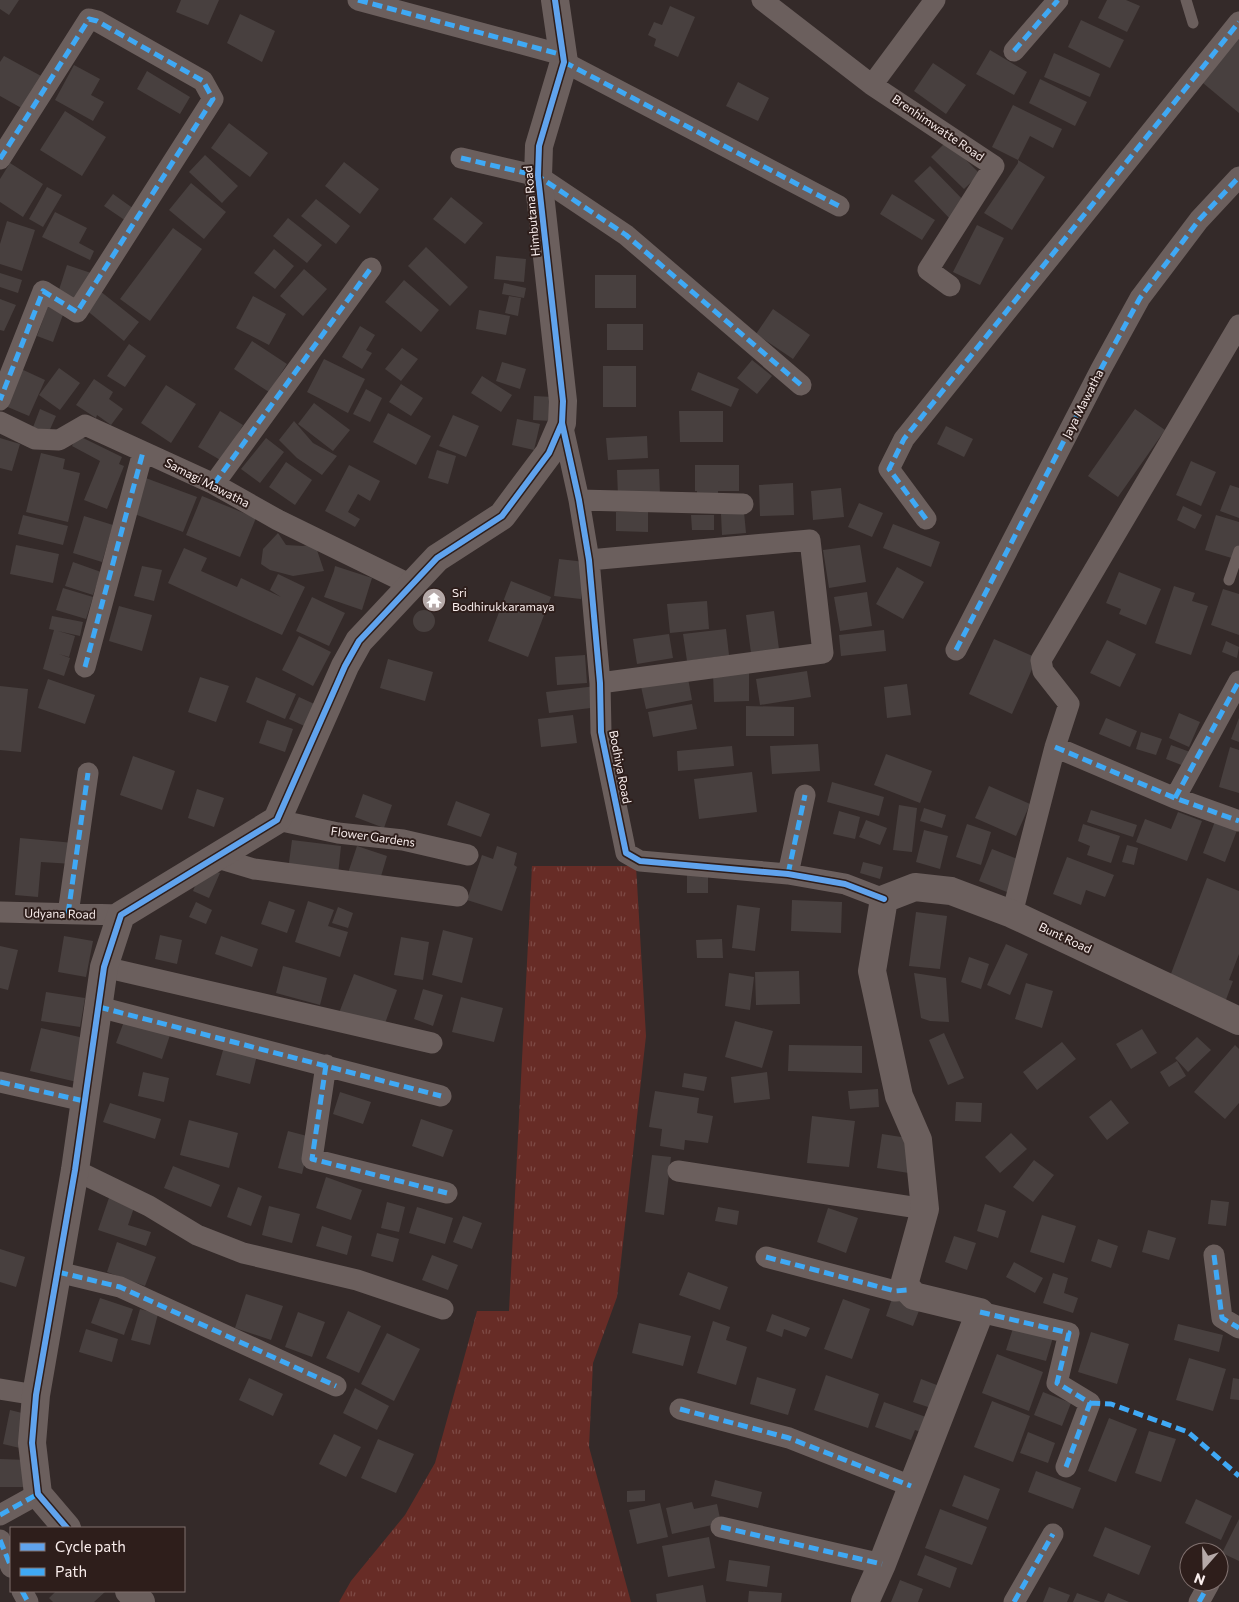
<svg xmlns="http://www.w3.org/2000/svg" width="1239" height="1602" viewBox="0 0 1239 1602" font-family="Commissioner,sans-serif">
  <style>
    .grass { fill: url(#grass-tufts) }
    .building { fill: #48403f }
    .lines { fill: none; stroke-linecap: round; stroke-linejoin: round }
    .service { stroke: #6b5f5d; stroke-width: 11 }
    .minor { stroke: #6b5f5d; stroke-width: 21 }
    .tertiary { stroke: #6b5f5d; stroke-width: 28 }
    .quiet { stroke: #3fa9f5; stroke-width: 5; stroke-dasharray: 10 5; stroke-linecap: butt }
    .cycleway-casing { stroke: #2e1e1b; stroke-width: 9 }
    .cycleway { stroke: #60a3ed; stroke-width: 6 }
    .labels { text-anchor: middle; stroke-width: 4; stroke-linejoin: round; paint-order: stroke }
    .street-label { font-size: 12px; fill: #faeeed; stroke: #2e1e1b }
    .poi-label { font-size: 12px; fill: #faeeed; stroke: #2e1e1b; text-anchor: start }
  </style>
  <defs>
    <pattern id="grass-tufts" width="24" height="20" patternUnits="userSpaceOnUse" patternTransform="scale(1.25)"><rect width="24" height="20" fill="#672c26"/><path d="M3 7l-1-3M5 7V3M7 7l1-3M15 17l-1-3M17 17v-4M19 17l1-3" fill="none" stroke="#7e4b46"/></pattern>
  </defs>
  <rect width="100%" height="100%" fill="#342a29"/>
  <path class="grass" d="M532 866H636L646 1036 617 1297 593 1363 589 1447 631 1602H339L351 1581 405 1515 435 1463 477 1311H509Z"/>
  <path class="building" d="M0 0H19L9 15 0 9Z
    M181 0H219L208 25 176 12Z
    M1107 0H1126L1140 6 1127 32 1098 18Z
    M670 6 695 17 678 57 654 46 656 39 648 35 654 22 662 25Z
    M240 14 275 31 262 62 227 43Z
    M1081 20 1124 40 1110 68 1068 47Z
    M1239 27V113L1197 78Z
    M990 50 1027 72 1014 95 976 74Z
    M1054 53 1100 74 1090 97 1044 77Z
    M4 56 43 77 25 110 0 96V62Z
    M933 63 966 85 946 114 914 91Z
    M74 65 100 79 91 95 104 102 93 121 55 100Z
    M147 71 190 97 180 114 137 89Z
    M1040 79 1087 102 1075 126 1029 103Z
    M738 82 769 98 758 121 726 106Z
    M1013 105 1062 129 1053 148 1030 136 1018 160 992 147Z
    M65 111 106 137 82 176 40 150Z
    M229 123 268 153 250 177 211 148Z
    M947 141 980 174 964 189 931 157Z
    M205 155 238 186 222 203 189 172Z
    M1018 160 1045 177 1012 230 984 213 1018 163Z
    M344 162 379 189 360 214 325 186Z
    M10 163 43 184 23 217 0 202V179Z
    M930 166 968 205 952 221 914 181Z
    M191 183 226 212 204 239 169 210Z
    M47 187 62 195 43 227 29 219Z
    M113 194 134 209 126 221 104 206Z
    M892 194 935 220 922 240 880 214Z
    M451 197 483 223 465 244 433 219Z
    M316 199 350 226 336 244 301 216Z
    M55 212 87 228 79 243 94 251 90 260 42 237Z
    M288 218 322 245 307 263 273 236Z
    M7 221 35 230 22 271 0 264V244Z
    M977 225 1004 238 980 285 953 272Z
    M173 228 202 249 150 321 120 299Z
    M426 247 468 287 450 306 408 266Z
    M274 249 294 266 275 289 254 273Z
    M496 256 526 259 524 282 494 279Z
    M67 265 91 273 81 304 57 296Z
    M304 269 327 289 303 316 280 296Z
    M0 273 22 280 18 293 0 287Z
    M595 275H636V308H595Z
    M404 280 439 310 421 332 385 302Z
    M504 283 526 288 524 298 502 294Z
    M100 291 139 322 124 341 85 309Z
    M253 296 286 314 269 345 236 328Z
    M509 296 521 298 518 316 505 313Z
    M0 299 16 305 4 331 0 330Z
    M48 306 64 312 53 342 37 336Z
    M773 309 810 335 793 359 756 334Z
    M479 310 510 316 506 335 476 329Z
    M607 324H643V350H607Z
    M360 326 375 335 366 350 372 353 362 369 342 357Z
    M252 341 287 364 269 392 234 369Z
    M129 344 146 356 125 387 107 376Z
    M402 348 418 359 401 381 385 369Z
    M324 359 365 379 348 413 307 392Z
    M752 360 772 376 757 394 737 378Z
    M502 362 526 369 520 389 496 381Z
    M603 366H636V407H603Z
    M19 368 45 380 29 416 3 405Z
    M59 368 80 383 60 410 39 395Z
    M698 372 739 389 731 407 691 390Z
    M482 376 512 395 501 412 471 393Z
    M94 379 113 392 109 399 123 409 111 425 97 415 96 418 76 405Z
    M401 384 423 398 411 416 389 402Z
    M166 385 196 404 171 443 141 423Z
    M366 389 382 398 370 422 353 414Z
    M534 396 553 397 551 421 533 420Z
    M314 403 350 430 333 451 298 424Z
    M40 409 56 416 47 436 32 430Z
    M1135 409 1165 430 1118 497 1088 476Z
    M220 411 243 425 222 461 198 447Z
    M679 411H723V442H680Z
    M388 413 431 436 416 465 373 442Z
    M453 415 479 426 466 457 439 446Z
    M517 419 540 424 534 450 512 445Z
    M294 421 313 443 337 456 322 475 297 458 279 440Z
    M946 426 973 439 964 457 937 444Z
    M77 435 122 457 119 464 124 466 107 509 84 500 100 461 72 446Z
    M647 436 648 458 608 460 606 438Z
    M0 438 20 444 12 471 0 468Z
    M266 438 284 452 260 483 241 469Z
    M437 450 456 456 448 484 428 478Z
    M41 453 65 459 63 469 80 473 68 522 26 512Z
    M1191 461 1216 472 1201 506 1176 495Z
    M286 462 312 480 295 505 269 487Z
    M349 465 380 481 370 501 358 494 348 512 360 519 355 527 325 511Z
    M695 465H739V491H718V502L697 501V491H695Z
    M659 469 660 495 618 496 617 470Z
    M143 477 197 497 183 532 129 512Z
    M793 483 794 515 760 516 759 485Z
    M1230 485 1239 488V518L1220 511Z
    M841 488 844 517 813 520 811 491Z
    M202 496 256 518 240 557 186 535Z
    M859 503 883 513 872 537 848 527Z
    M1183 506 1202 515 1195 529 1177 520Z
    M616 512H648V532L616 531Z
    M744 512 746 533 722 535 721 514Z
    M23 515 68 526 63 545 18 534Z
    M691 515H714V530H692Z
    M1216 515 1239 522V545L1235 559 1205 550Z
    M84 516 113 525 102 562 73 553Z
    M893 524 940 542 931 567 883 548Z
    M278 533 286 545 303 546 315 544 324 571 293 576 270 570 261 564 263 549Z
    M16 545 59 554 53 583 10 574Z
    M860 545 866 582 829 588 823 550Z
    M184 548 207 558 201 571 237 587 241 578 281 597 270 590 278 574 305 587 282 635 168 583Z
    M559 559 585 562 581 599 554 596Z
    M73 562 101 572 93 595 65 586Z
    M142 566 162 570 154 601 134 596Z
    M335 566 372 578 362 610 324 597 334 571Z
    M897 567 924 582 903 619 876 604Z
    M1119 572 1161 589 1146 625 1119 614 1121 609 1106 603Z
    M511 581 551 597 528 657 488 641Z
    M1174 586 1195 593 1192 601 1208 606 1191 655 1155 643Z
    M63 588 93 597 86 619 56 610Z
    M1223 589 1239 594V635L1211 625Z
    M867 592 872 626 840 631 834 597Z
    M312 597 345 613 329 646 296 631Z
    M707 601 709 629 670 633 667 604Z
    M119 606 152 615 142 651 109 641Z
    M413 621a11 11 0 1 1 22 0a11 11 0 1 1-22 0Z
    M774 611 779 649 751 653 746 615Z
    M52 616 83 622 80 636 58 631 75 636 69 657 59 654 70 658 64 676 43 669 54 630 49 629Z
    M726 629 729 655 687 661 683 634Z
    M884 630 886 651 841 656 839 635Z
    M669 634 673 658 637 664 633 639Z
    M299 636 331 652 313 686 282 670Z
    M994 639 1037 658 1012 714 969 694Z
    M1107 640 1136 654 1120 687 1090 673Z
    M1226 641 1239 647 1237 658 1222 652Z
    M585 655 587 683 557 685 555 657Z
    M388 659 433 672 425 701 380 688Z
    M807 671 811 697 760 705 756 679Z
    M713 672H749V701L714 702Z
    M687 673 692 700 646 709 640 682Z
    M200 677 229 686 216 722 188 712Z
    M256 677 296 694 285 719 246 702Z
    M48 679 95 695 85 724 38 708Z
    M907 684 911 715 887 718 884 687Z
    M0 686 28 689 21 752 0 750Z
    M596 686 599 707 549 713 546 692Z
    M299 697 321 707 311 729 289 719Z
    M692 704 697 729 653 737 648 712Z
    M746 706 794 707V736H746Z
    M1179 713 1200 722 1189 747 1169 738Z
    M573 715 577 743 541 747 538 719Z
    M1106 718 1137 731 1130 747 1099 734Z
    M1239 718V742L1231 739Z
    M267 720 293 729 285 752 259 743Z
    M1141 732 1162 739 1156 755 1136 749Z
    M818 744 820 771 772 774 770 746Z
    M1171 745 1190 752 1184 766 1166 759Z
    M732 746 734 766 678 771 677 751Z
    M1230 747 1239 750V793L1219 787Z
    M886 754 932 771 920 803 874 785Z
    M133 756 175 771 162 810 120 795Z
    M752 772 757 812 699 819 694 779Z
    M832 782 884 797 879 816 827 802Z
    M989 786 1030 804 1016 836 975 818Z
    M197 789 224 798 214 827 188 818Z
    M363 794 392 805 384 828 355 817Z
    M456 801 490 814 481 837 447 825Z
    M899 805 917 808 912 852 893 850Z
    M924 808 946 815 942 828 920 821Z
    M1091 810 1137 825 1133 837 1087 822Z
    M839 811 860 817 855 839 833 834Z
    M1178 812 1202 821 1187 861 1136 842 1145 819 1171 829Z
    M1217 816 1239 825 1225 862 1203 853Z
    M866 820 887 828 880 845 859 837Z
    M967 824 991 832 981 865 956 857Z
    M1083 824 1120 836 1111 863 1087 855 1090 846 1078 841Z
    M924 830 948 836 940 869 916 862Z
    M20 838 74 843 73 864 41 862 38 897 15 895Z
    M292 840 341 846 338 875 288 870Z
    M1127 845 1138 848 1134 865 1122 862Z
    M357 846 387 856 379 883 348 873Z
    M497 846 517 853 514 865 517 867 502 911 467 900 482 855 493 859Z
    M992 849 1025 862 1012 894 979 881Z
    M1067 857 1114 875 1105 897 1086 890 1081 905 1053 894Z
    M863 862 883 867 880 879 860 873Z
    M203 867 220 873 209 898 193 891Z
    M687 874H708V893H687Z
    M1207 878 1239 891V954L1229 980 1233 981 1224 1005 1169 979Z
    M792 900 842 902 841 933 791 931Z
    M269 901 295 910 287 933 261 924Z
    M308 901 334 910 328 926 348 932 340 957 295 942Z
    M196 902 212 910 206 924 189 917Z
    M737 905 760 908 755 951 732 948Z
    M338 907 353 913 348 928 332 923Z
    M916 912 947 916 940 969 909 966Z
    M443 930 473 938 462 983 432 975Z
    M160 935 182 940 177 964 155 959Z
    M64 936 93 941 86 977 58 972Z
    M221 936 258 949 252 967 215 954Z
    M401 937 429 942 423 980 394 975Z
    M722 939 723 958H697L696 940Z
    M1006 944 1028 954 1010 995 987 985Z
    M0 946 18 950 8 990 0 988Z
    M969 957 989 964 981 989 961 982Z
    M283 966 327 978 320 1005 276 993Z
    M799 971 800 1004 756 1005 755 972Z
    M729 973 754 977 750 1010 725 1006Z
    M914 973 946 978 949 1022 930 1021 921 1018Z
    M354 974 397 990 383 1029 339 1013Z
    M1026 983 1053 991 1042 1028 1015 1019Z
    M423 989 443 995 433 1026 414 1019Z
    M46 992 85 998 80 1027 41 1021Z
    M461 997 503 1008 494 1042 452 1032Z
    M126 1016 171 1032 162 1059 116 1043Z
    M735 1021 773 1031 762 1068 725 1057Z
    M41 1028 88 1039 77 1082 30 1071Z
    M1142 1029 1157 1053 1131 1069 1116 1044Z
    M944 1033 964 1078 948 1085 929 1040Z
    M1197 1037 1211 1050 1188 1072 1175 1058Z
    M1062 1042 1076 1059 1037 1090 1023 1072Z
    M225 1043 258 1051 250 1084 216 1075Z
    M789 1045 862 1046V1073L788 1071Z
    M1235 1045 1239 1049V1103L1225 1119 1194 1092Z
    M1177 1061 1186 1076 1169 1087 1160 1072Z
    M143 1072 169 1078 164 1102 138 1096Z
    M767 1072 770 1099 734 1103 731 1077Z
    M684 1073 707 1077 704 1091 682 1087Z
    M878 1089 879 1107 850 1109 848 1091Z
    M655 1091 699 1098 697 1113 713 1116 708 1143 685 1140 684 1150 660 1146 662 1129 649 1127Z
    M340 1092 371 1102 363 1124 333 1114Z
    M1111 1100 1129 1123 1107 1140 1089 1117Z
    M956 1102 982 1103 981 1122 955 1121Z
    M110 1103 161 1119 155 1139 103 1122Z
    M812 1116 855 1121 849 1167 807 1163Z
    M421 1119 453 1130 443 1157 412 1146Z
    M189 1120 238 1133 229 1168 180 1155Z
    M288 1131 311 1137 302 1174 278 1168Z
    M1011 1133 1027 1149 1000 1173 985 1157Z
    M882 1134 914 1139 909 1173 877 1168Z
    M652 1155 671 1157 664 1215 645 1212Z
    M1034 1160 1054 1175 1033 1202 1013 1187Z
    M173 1166 220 1185 211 1207 164 1188Z
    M326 1177 362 1190 351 1220 316 1208Z
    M238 1187 262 1196 251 1226 227 1217Z
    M112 1189 135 1205 128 1225 151 1232 146 1246 98 1230Z
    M1211 1200 1229 1202 1226 1226 1208 1224Z
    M387 1202 405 1207 399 1232 381 1228Z
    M985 1204 1006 1211 998 1238 977 1231Z
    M269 1206 300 1214 292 1243 262 1235Z
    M417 1207 453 1218 445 1244 409 1233Z
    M718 1207 739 1211 737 1225 715 1221Z
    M828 1208 858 1218 846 1253 817 1242Z
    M1042 1215 1076 1226 1064 1263 1030 1252Z
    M463 1216 482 1223 472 1249 453 1242Z
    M322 1226 352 1236 347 1255 316 1246Z
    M1148 1230 1176 1238 1169 1260 1142 1252Z
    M377 1233 399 1239 393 1262 371 1256Z
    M954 1236 976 1243 967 1270 945 1262Z
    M1098 1239 1118 1246 1111 1268 1091 1261Z
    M117 1242 156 1257 145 1286 107 1272Z
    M0 1249 25 1257 16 1287 0 1282Z
    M432 1255 458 1265 448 1290 422 1280Z
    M1014 1262 1043 1278 1035 1293 1006 1277Z
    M688 1272 728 1287 720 1310 679 1295Z
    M1053 1273 1068 1278 1064 1293 1078 1298 1073 1313 1043 1303Z
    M894 1293 922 1303 913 1326 886 1316Z
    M246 1294 283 1306 271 1340 235 1328Z
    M100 1298 133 1309 124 1335 91 1323Z
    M843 1299 870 1309 852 1359 824 1349Z
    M140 1309 158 1314 150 1345 131 1340Z
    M348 1311 381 1326 359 1373 326 1358Z
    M298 1312 325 1322 312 1357 285 1347Z
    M772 1314 810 1328 806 1337 784 1329 782 1337 766 1331Z
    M713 1321 730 1327 726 1340 747 1347 736 1385 697 1373Z
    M1015 1322 1054 1334 1046 1361 1006 1350Z
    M639 1323 691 1336 683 1366 632 1353Z
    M1178 1324 1223 1335 1219 1352 1174 1340Z
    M86 1329 118 1339 112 1362 79 1352Z
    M1091 1332 1129 1344 1117 1384 1078 1372Z
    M387 1333 420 1349 394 1401 361 1384Z
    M997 1354 1043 1372 1029 1411 982 1393Z
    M1189 1358 1226 1369 1213 1411 1176 1400Z
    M826 1375 879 1394 868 1428 814 1410Z
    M757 1377 796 1389 788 1415 750 1404Z
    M249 1378 283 1394 273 1416 239 1400Z
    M1233 1378 1239 1379V1400L1230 1399Z
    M921 1379 942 1387 934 1409 913 1402Z
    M355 1388 389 1406 377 1430 343 1413Z
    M1043 1392 1071 1403 1062 1426 1034 1415Z
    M992 1401 1030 1416 1013 1462 974 1447Z
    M884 1402 926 1417 921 1432 915 1430 911 1440 875 1427Z
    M10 1410 30 1415 24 1449 3 1444Z
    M1109 1418 1137 1429 1116 1482 1088 1471Z
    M1149 1431 1176 1439 1161 1482 1135 1473Z
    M1028 1432 1055 1443 1048 1463 1020 1453Z
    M334 1434 361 1447 346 1477 319 1464Z
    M378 1439 414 1454 396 1493 361 1478Z
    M0 1459 28 1460V1487H0Z
    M1036 1471 1081 1488 1073 1509 1028 1492Z
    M964 1475 1000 1489 988 1520 952 1506Z
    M715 1480 762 1492 758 1508 711 1496Z
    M645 1490V1501L627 1502V1491Z
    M1196 1499 1232 1516 1221 1540 1185 1523Z
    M692 1502 694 1509 717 1504 721 1523 672 1534 666 1508Z
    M660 1503 668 1537 637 1544 629 1510Z
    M940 1509 987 1527 972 1565 925 1548Z
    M1239 1519V1561L1222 1553Z
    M1105 1527 1151 1546 1139 1575 1093 1556Z
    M709 1537 715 1568 668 1577 662 1546Z
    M925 1555 957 1568 950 1588 917 1575Z
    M729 1560 770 1566 767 1587 726 1581Z
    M900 1580 923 1589 918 1602H891Z
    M703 1585 706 1602H657L656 1594Z
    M1049 1587 1070 1595 1067 1602H1043Z
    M56 1591H106L94 1602H53L49 1598Z
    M749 1591 782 1593 781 1602H748Z
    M1077 1593 1101 1602H1073Z
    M1108 1593 1129 1602H1104Z"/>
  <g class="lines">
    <path class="service" d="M1186 0 1193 23
      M1229 580 1239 551"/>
    <path class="minor" d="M358 0 563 55
      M762 0 872 85 994 166 928 270 950 286
      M1014 51 1058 0
      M564 62 839 206
      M872 85 935 0
      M461 158 538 176 626 235 801 385
      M0 159 89 19 97 21 203 81 213 99 77 312 43 291 0 400
      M0 422 35 439 59 440 85 425 214 484 278 520 411 585
      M562 423 579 500 589 560 600 683 601 732 626 853 640 861 788 874 845 884 884 899
      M214 484 371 268
      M579 500 743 504
      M926 519 889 469 904 439 1239 22
      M589 560 810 540 823 653 600 683
      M956 650 1101 369 1140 298 1199 220 1239 177
      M85 667 143 452
      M1055 747 1175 798 1239 821
      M1175 798 1239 681
      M277 820 338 833 403 840 468 855
      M214 857 254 869 458 896
      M788 874 805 795
      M0 912 121 915
      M68 914 88 773
      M1012 914 1055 747 1069 704 1043 671 1041 660 1239 325
      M104 967 432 1043
      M99 1007 441 1096
      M326 1065 312 1159 447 1193
      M0 1082 84 1101
      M75 1170 149 1206 197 1235 243 1253 357 1280 443 1309
      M678 1171 925 1209
      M1214 1255 1222 1318 1239 1328
      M766 1257 895 1291 908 1290
      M58 1272 120 1287 336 1386
      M980 1312 1069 1333 1057 1383 1090 1403 1066 1467
      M0 1389 36 1395
      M680 1409 789 1438 911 1486
      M0 1515 38 1494
      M721 1527 882 1564
      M0 1540 11 1567
      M22 1591 28 1602
      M1014 1602 1053 1534
      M1199 1602 1209 1584"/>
    <path class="tertiary" d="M67 1528 38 1494 32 1443 36 1395 75 1170 104 967 121 915 277 820 345 666 359 641 437 558 502 516 549 453 562 423 563 401 538 176 539 146 564 62 555 0
      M129 1591 141 1602
      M865 1602 882 1564 980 1312 914 1296 904 1285 925 1209 918 1140 899 1096 872 971 884 899 915 887 951 891 1012 914 1239 1021"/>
    <path class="quiet" d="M358 0 563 55
      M1014 51 1058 0
      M564 62 839 206
      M461 158 538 176 626 235 801 385
      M0 159 89 19 97 21 203 81 213 99 77 312 43 291 0 400
      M214 484 371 268
      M926 519 889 469 904 439 1239 22
      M956 650 1101 369 1140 298 1199 220 1239 177
      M85 667 143 452
      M1055 747 1175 798 1239 821
      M1175 798 1239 681
      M788 874 805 795
      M68 914 88 773
      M99 1007 441 1096
      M326 1065 312 1159 447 1193
      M0 1082 84 1101
      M1214 1255 1222 1318 1239 1328
      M766 1257 895 1291 908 1290
      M58 1272 120 1287 336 1386
      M980 1312 1069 1333 1057 1383 1090 1403 1066 1467
      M1090 1403 1111 1404 1188 1432 1239 1476
      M680 1409 789 1438 911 1486
      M0 1515 38 1494
      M721 1527 882 1564
      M0 1540 11 1567
      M22 1591 28 1602
      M1014 1602 1053 1534
      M1199 1602 1209 1584"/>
    <g class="cycleway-casing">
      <path id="cycleway" d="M555 0 564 62 539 146 538 176 563 401 562 423 579 500 589 560 600 683 601 732 626 853 640 861 788 874 845 884 884 899
        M67 1528 38 1494 32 1443 36 1395 75 1170 104 967 121 915 277 820 345 666 359 641 437 558 502 516 549 453 562 423"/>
    </g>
    <use href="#cycleway" class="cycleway"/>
  </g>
  <defs>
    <g id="temple-disc" transform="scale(1.25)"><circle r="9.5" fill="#b5a9a8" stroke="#2e1e1b"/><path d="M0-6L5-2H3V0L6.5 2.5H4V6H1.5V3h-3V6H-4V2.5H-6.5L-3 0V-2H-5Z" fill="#fff"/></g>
  </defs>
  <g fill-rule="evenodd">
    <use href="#temple-disc" x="434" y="600"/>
  </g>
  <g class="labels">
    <g class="street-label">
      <text transform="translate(938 128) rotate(34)" y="4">Brenhimwatte Road</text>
      <text transform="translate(532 211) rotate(-95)" y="4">Himbutana Road</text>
      <text transform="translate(1083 404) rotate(-63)" y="4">Jaya Mawatha</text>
      <text transform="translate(207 483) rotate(27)" y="4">Samagi Mawatha</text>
      <text transform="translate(620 767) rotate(79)" y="4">Bodhiya Road</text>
      <text transform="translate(373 837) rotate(8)" y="4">Flower Gardens</text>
      <text transform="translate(60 914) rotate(1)" y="4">Udyana Road</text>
      <text transform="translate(1065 938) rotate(25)" y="4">Bunt Road</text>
    </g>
    <g class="poi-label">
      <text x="452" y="597">Sri<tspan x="452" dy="14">Bodhirukkaramaya</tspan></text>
    </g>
  </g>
  <rect x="10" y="1527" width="175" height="65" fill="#2e1e1b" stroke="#80716f"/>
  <rect x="20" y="1543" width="25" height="8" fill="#60a3ed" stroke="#80716f"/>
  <text x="55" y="1552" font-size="15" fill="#faeeed">Cycle path</text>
  <rect x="20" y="1568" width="25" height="8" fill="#3fa9f5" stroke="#80716f"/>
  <text x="55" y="1577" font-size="15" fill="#faeeed">Path</text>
  <g transform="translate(1204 1567) rotate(200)"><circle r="24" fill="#2e1e1b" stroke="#80716f"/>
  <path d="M0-4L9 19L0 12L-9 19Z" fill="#b5a9a8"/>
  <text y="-8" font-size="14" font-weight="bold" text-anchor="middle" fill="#faeeed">N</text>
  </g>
</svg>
